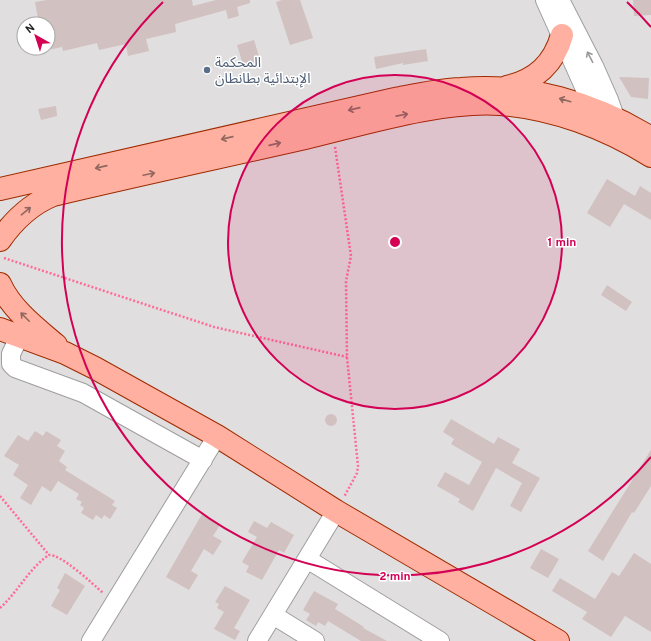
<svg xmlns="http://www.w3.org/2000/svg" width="651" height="641" viewBox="0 0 651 641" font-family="Overpass,'Noto Sans Arabic',sans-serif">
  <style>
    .residential { fill: #e0dedf; fill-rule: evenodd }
    .building { fill: #d2c1c1 }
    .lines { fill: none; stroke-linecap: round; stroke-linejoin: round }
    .minor-casing { stroke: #9e9e9e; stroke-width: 20 }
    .major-casing { stroke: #9f2b00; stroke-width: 24 }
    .path { stroke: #ff6c98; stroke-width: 2.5; stroke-dasharray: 2 2; stroke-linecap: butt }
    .minor { stroke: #fff; stroke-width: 18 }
    .major { stroke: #ffb0a0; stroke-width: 22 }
    .oneway { stroke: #9b9b9b }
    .oneway2 { stroke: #906860 }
    .ring { fill: none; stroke: #d30054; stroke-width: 2 }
    .service-dot { fill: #5c6f8a; stroke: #fff; stroke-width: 1.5 }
    .labels { text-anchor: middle; stroke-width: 3; stroke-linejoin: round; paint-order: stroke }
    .service-label { font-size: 14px; fill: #4e5e75; stroke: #fff; text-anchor: start }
    .centre { fill: #d30054; stroke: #fff; stroke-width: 2 }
    .ring-label { font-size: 12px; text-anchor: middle; font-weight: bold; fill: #d30054; stroke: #fff; stroke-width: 3; stroke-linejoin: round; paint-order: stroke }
  </style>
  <rect width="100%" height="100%" fill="#f2ebe8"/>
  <path class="residential" d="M0 0H651V641H0ZM24 24H48V48H24Z"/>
  <path class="building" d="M47 0H192L193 6 216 0H250V3L237 7 239 16 228 19 226 10 175 24 176 32 146 39 149 51 128 56 126 44 99 50 97 43 63 51 62 47 48 50V24H39L35 2Z
    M282 0H300L313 38 290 45 276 2Z
    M633 0H651V15L634 16Z
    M254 40 261 63 244 68 237 45Z
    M426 49 428 61 403 65V63L376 69 374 57Z
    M619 77 649 78 648 99 631 97Z
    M56 106 57 116 41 120 38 109Z
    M607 179 635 196 640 186 651 193V220L624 204 610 227 587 213Z
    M607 285 632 302 626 311 601 295Z
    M325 420a6 6 0 1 1 12 0a6 6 0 1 1-12 0Z
    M451 419 494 444 498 437 520 449 512 463 540 478 521 512 510 506 522 483 496 468 473 511 458 502 460 499 437 486 445 472 469 485 482 462 451 444 454 439 443 432Z
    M35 431 43 436 46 431 61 440 57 446 65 451 59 461 67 467 65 470 115 501 112 505 117 508 110 519 104 515 102 519 96 515 93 520 81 513 84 508 80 505 82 502 76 499 79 494 58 481 51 492 42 486 31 505 20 498 28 485 13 475 19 465 4 456 18 435 28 441Z
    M651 450V486L634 513 632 512 603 561 588 551Z
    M202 514 220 525 213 536 222 541 213 555 204 549 191 571 198 575 189 590 166 577Z
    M254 521 267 528 271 522 294 535 284 553 279 550 262 580 246 572 249 566 242 562 257 537 248 532Z
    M541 549 559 559 548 578 530 568Z
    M634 553 651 564V632L625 616 611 637 582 619 587 612 552 591 560 578 595 599 612 572 619 576Z
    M65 573 85 586 67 615 51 606 60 590 57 588Z
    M225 586 250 600 234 628 240 631 235 640 214 629 224 612 217 608 219 604 215 602Z
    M314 591 338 604 335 609 364 627 363 628 387 641H361L328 621 325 626 318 622 316 626 306 620 310 614 303 610Z"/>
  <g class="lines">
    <g class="minor-casing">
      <path id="minor" d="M545 0 598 118
        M560 0 594 66 609 100 615 117 612 128
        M19 337 11 354V364L15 368 83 393 203 460
        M307 559 440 641
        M273 615 315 641
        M91 641 217 436
        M257 641 336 511"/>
    </g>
    <g class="major-casing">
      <path id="major" d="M507 87C536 80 554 64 562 35
        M0 189 395 99C416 95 438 90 461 89 527 83 595 103 651 138
        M0 240C14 220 31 204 53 195 137 175 221 157 305 138 364 124 440 100 500 104 553 108 606 128 651 156
        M0 284C11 309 36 328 56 345
        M0 329 65 353 95 368 217 436 336 511 558 641"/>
    </g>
    <path class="path" d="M335 147 351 256 346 281 347 357 358 466 357 473 344 497
      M4 258 214 327 347 357
      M0 496 49 555
      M0 608C17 593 30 567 49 555 61 554 93 584 103 593"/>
    <use href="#minor" class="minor"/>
    <use href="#major" class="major"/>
  </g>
  <defs><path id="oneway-shaft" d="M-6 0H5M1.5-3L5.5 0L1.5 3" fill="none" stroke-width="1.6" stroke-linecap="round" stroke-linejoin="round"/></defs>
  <use class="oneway" href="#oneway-shaft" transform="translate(590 57) rotate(-117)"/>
  <g class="oneway2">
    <use href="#oneway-shaft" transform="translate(565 100) rotate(-164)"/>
    <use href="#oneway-shaft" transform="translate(354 109) rotate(167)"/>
    <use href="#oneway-shaft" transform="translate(402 115) rotate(-11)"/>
    <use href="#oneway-shaft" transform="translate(227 138) rotate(167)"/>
    <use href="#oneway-shaft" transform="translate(275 144) rotate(-13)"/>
    <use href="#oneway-shaft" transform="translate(101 167) rotate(167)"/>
    <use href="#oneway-shaft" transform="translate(149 174) rotate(-12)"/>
    <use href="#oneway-shaft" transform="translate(26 211) rotate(-40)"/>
    <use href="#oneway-shaft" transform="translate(25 317) rotate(-135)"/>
  </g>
  <circle cx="395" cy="242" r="167" fill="#d30054" fill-opacity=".12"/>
  <g class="ring">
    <circle cx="395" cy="242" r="167"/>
    <path d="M651 457A334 334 0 1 1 163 2M627 2A334 334 0 0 1 651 27"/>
  </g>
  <circle class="service-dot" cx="207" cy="70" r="4"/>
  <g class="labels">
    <g class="service-label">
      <text x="215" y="67">المحكمة<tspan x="215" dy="16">الإبتدائية بطانطان</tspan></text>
    </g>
  </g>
  <circle cx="395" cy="242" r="6" class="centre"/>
  <g class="ring-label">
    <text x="562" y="246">1 min</text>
    <text x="395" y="580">2 min</text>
  </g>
  <g transform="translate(36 36) rotate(321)"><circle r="19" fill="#ffffff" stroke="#a6a6a6"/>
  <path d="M0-3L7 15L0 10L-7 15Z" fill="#d30054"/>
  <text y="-6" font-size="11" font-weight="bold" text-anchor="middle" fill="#212121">N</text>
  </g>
</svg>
